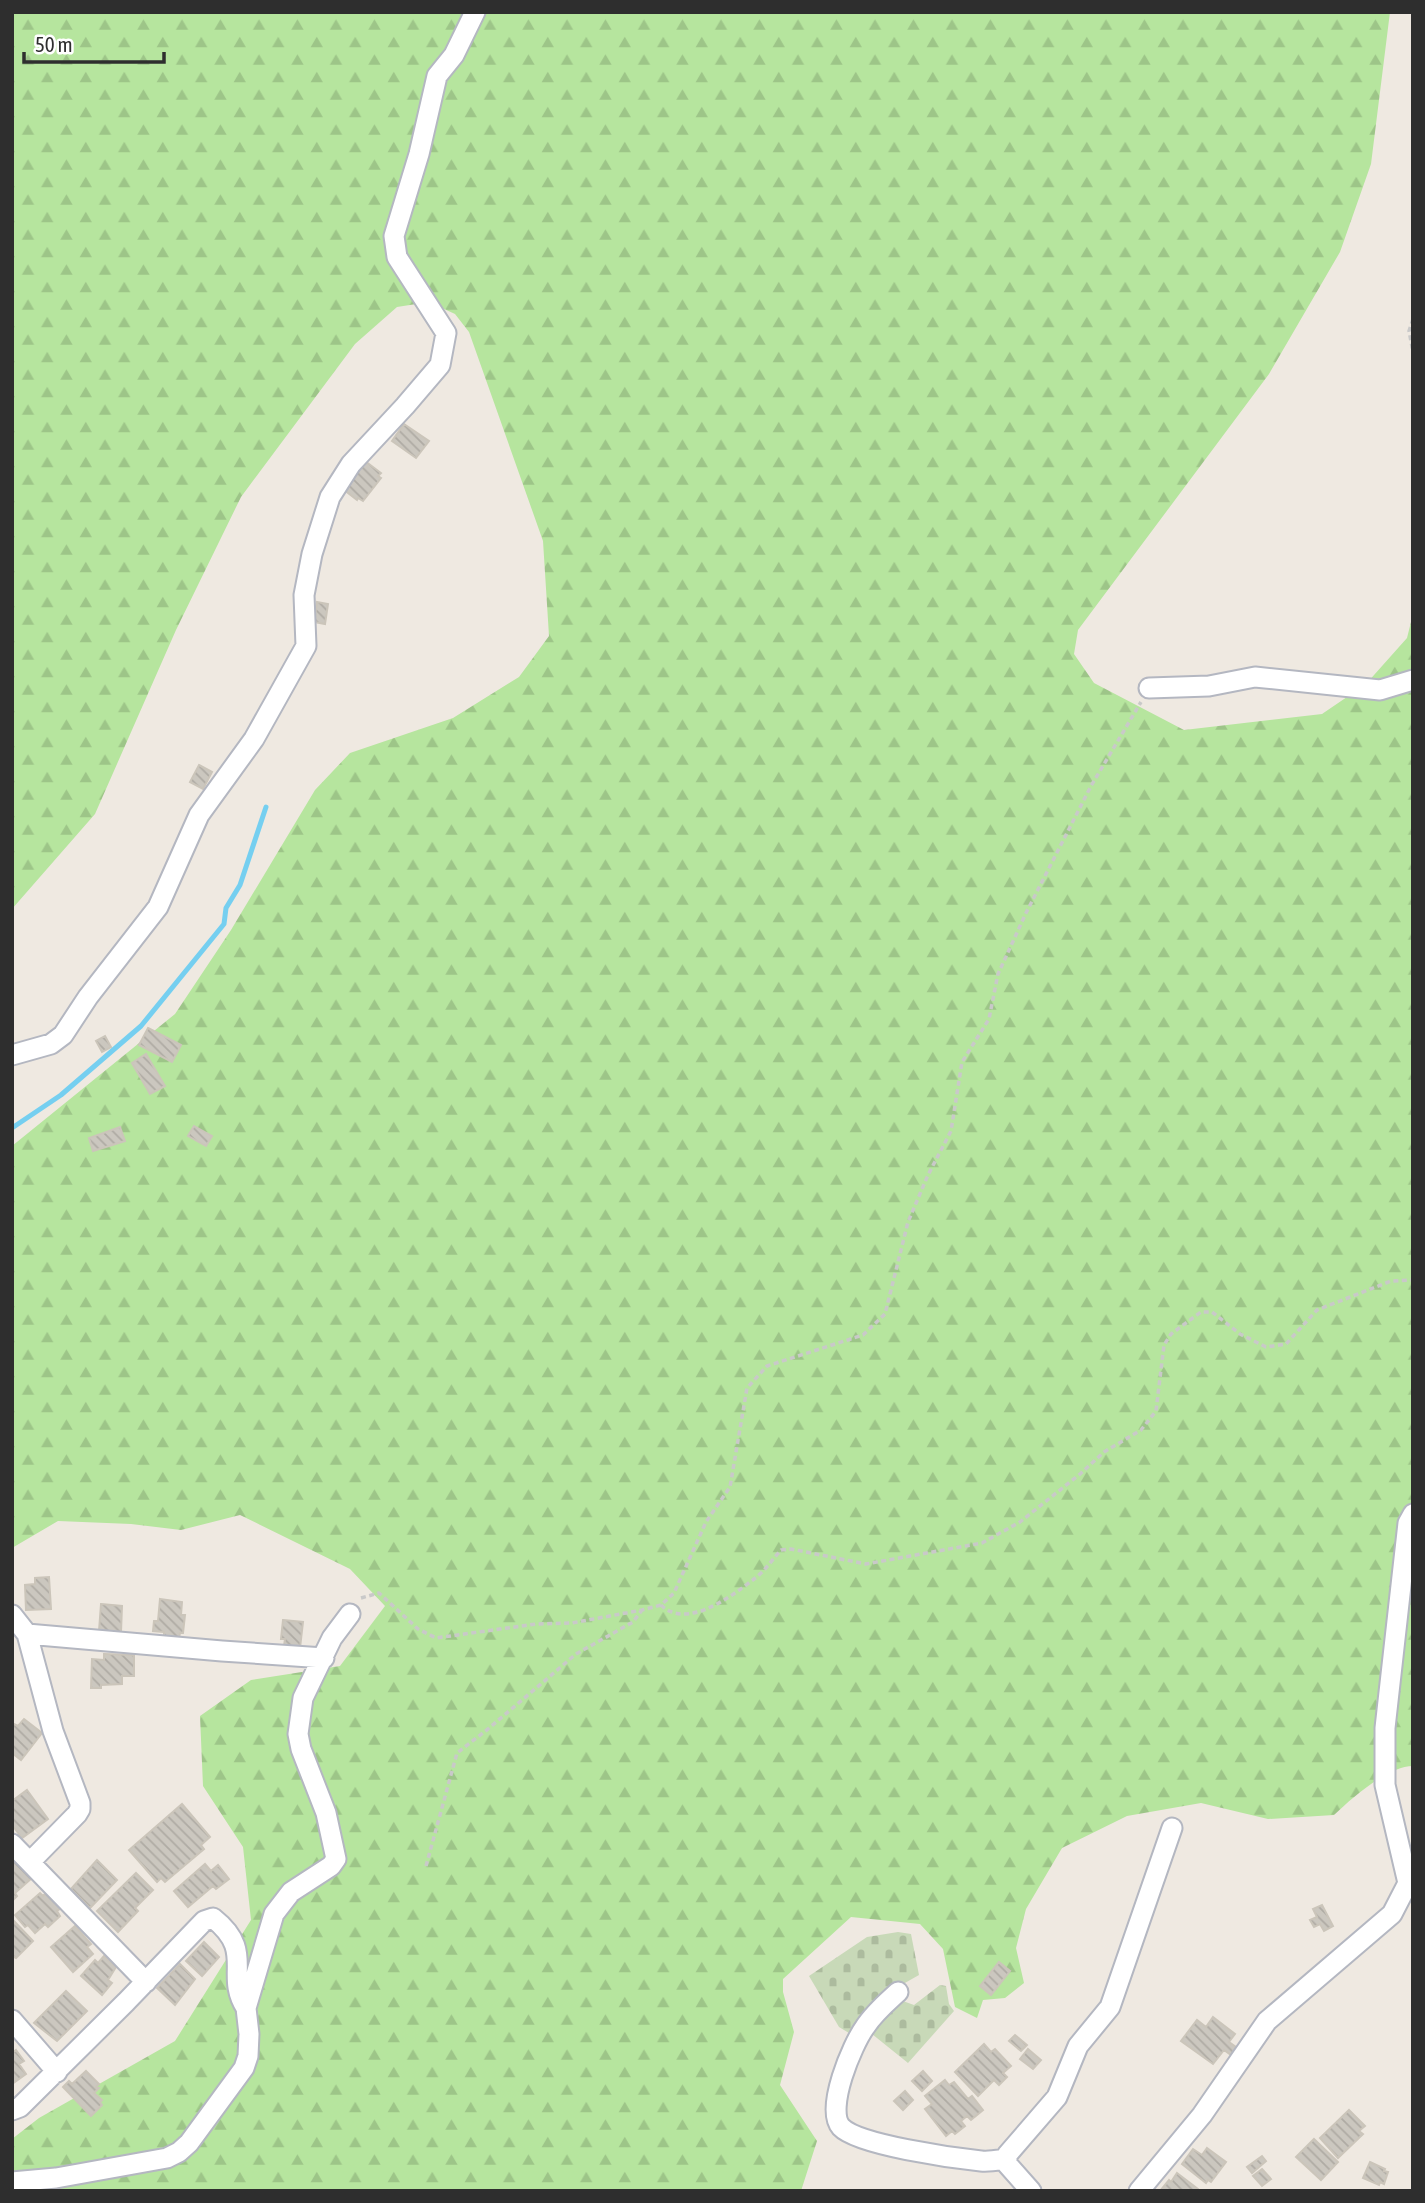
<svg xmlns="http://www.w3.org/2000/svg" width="1425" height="2203" viewBox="0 0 1425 2203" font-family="'Asap Condensed',sans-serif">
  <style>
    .forest { fill: url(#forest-firs) }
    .cemetery { fill: url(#cemetery-stones) }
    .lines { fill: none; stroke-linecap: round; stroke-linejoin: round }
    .stream { stroke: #75cff0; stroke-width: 5 }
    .building { fill: url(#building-back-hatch); stroke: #cbc5ba; stroke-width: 2 }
    .minor-casing { stroke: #b4b7c1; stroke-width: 23 }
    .path { stroke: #c9c9c9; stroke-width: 3.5; stroke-dasharray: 5 3.5; stroke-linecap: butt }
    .minor { stroke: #fff; stroke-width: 19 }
  </style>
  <defs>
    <pattern id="forest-firs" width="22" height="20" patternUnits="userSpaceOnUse" patternTransform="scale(1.75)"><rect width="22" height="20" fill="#b6e59e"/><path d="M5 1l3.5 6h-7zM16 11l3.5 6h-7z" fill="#9dc588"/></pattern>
    <pattern id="cemetery-stones" width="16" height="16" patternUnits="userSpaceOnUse" patternTransform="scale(1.75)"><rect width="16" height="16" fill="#c8d9b8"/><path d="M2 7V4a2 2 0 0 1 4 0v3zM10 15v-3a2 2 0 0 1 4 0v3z" fill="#acbb9e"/></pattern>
    <pattern id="building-back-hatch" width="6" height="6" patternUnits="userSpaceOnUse" patternTransform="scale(1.75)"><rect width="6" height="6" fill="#cbc7bf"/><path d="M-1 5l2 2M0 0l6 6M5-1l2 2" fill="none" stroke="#afaba4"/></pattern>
  </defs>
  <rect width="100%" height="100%" fill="#efe9e1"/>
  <path class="forest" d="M12 12H1390L1371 164 1340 252 1269 374 1078 630 1074 654 1094 683 1184 730 1322 714 1366 684 1407 638 1413 614V1766C1388 1766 1352 1798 1334 1815L1268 1819 1201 1803 1127 1816 1062 1848 1026 1909 1016 1948 1024 1983 1005 1998 983 2000 977 2018 955 2007 943 1949 920 1924 851 1917 783 1979V1992L794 2032 780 2085 817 2141 801 2191H12V2139L39 2118 175 2041 251 1920 243 1847 203 1786 200 1716 251 1680 340 1666 385 1606 350 1569 240 1515 181 1530 131 1524 58 1521 12 1548V1146L175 1014 231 930 315 790 350 753 453 718 519 677 549 636 543 541 469 332 455 314 429 302 397 307 355 344 241 497 176 630 95 814 12 909Z"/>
  <path class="cemetery" d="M898 1932 911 1934 919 1975 896 1988 854 2036 839 2027 809 1976 867 1937Z
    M940 1985 946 1986 949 2004 954 2011 908 2063 867 2030 900 2000 914 2005Z"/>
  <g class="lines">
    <path class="stream" d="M12 1128 61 1095 141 1026 224 924 226 908 240 885 266 807"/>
  </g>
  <path class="building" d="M404 424 429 441 416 458 392 441Z
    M365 461 381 473 378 476 381 478 363 501 358 498 357 500 343 489Z
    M317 602 328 604 325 624 314 622Z
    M199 765 212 772 203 789 190 782Z
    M148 1028 181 1045 172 1062 139 1045Z
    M105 1036 111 1047 102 1052 96 1041Z
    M146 1054 165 1086 150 1094 132 1063Z
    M194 1126 212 1136 206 1146 188 1136Z
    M120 1127 125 1141 93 1151 89 1138Z
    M49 1577 51 1609 26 1610 25 1585 35 1584V1578Z
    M160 1599 182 1602 181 1615H185L183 1633H180L179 1638 164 1636V1632L153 1631 154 1621H158Z
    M101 1604 122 1606 121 1632 99 1631Z
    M283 1620 303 1622 300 1648 284 1646 285 1639H281Z
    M104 1654 134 1655V1676H122V1684L101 1685V1688H91L92 1659 104 1660Z
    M24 1719 42 1733 21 1760 12 1753V1723L18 1726Z
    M27 1790 48 1819 22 1838 12 1825V1801Z
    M182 1804 210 1837 201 1845 204 1849 165 1882 161 1878 157 1882 129 1850Z
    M15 1860 32 1878 15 1893 17 1896 12 1901V1863Z
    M97 1860 117 1880 90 1908 71 1889Z
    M205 1864 211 1871 218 1865 229 1879 216 1889 213 1886 188 1907 174 1891Z
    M136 1873 153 1890 135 1908 138 1911 118 1932 97 1911Z
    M47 1892 61 1908 57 1911 60 1916 48 1927 45 1924 35 1933 28 1925 25 1927 15 1915 40 1893 43 1896Z
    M1322 1905 1333 1926 1324 1931 1320 1924 1314 1927 1310 1920 1317 1917 1313 1909Z
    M13 1920 33 1941 16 1958 12 1956Z
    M75 1926 91 1944 87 1947 93 1954 73 1972 51 1947Z
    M204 1942 219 1957 202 1976 186 1961Z
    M104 1956 116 1967 108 1980 112 1983 102 1995 81 1976 95 1960 98 1963Z
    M999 1962 1010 1971 991 1995 980 1986Z
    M180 1964 195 1979 175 2005 157 1988Z
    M66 1991 87 2011 57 2041 34 2023Z
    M1213 2017 1235 2034 1229 2042 1236 2047 1231 2055 1224 2050 1213 2064 1181 2041 1197 2020 1206 2027Z
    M1015 2035 1027 2045 1021 2051 1009 2041Z
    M984 2044 991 2052 995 2049 1011 2066 1003 2073 1007 2077 999 2085 994 2080 978 2096 955 2072Z
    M1028 2049 1041 2060 1033 2069 1020 2059Z
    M16 2050 24 2061 19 2064 26 2074 12 2084V2053Z
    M86 2071 99 2084 96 2087 99 2088 94 2093 102 2100 100 2102 102 2105 91 2116 63 2087 69 2081 72 2084Z
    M923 2071 932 2081 922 2091 912 2081Z
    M945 2080 949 2085 954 2082 968 2099 972 2096 983 2110 971 2120 967 2116 961 2121 965 2126 955 2134 952 2131 946 2136 925 2109 932 2104 925 2096Z
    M905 2091 913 2100 903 2110 894 2101Z
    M1349 2110 1365 2126 1359 2131 1363 2134 1338 2158 1320 2138Z
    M1314 2139 1338 2162 1321 2180 1296 2157Z
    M1207 2148 1226 2162 1211 2182 1208 2180 1206 2183 1182 2164 1193 2149 1202 2155Z
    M1262 2156 1266 2161 1252 2173 1247 2167Z
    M1370 2162 1385 2169 1384 2171 1388 2172 1384 2184 1380 2182 1379 2185 1363 2178Z
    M1262 2169 1271 2179 1262 2186 1253 2176Z
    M1177 2173 1198 2189 1197 2191H1160L1169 2180 1171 2182Z"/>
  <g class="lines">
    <g class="minor-casing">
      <path id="minor" d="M1149 688 1209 686 1255 677 1380 690 1413 680
        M12 1055 51 1044 63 1035 88 997 158 907 199 815 254 739 306 646 304 595 312 554 330 497 351 464 405 406 440 365 446 333 397 257 394 236 419 154 437 76 454 55 475 12
        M12 1615 27 1634 53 1731 80 1803V1809L77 1814 30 1862
        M27 1634 222 1651 324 1658
        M12 1844 146 1982
        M1408 1883 1385 1785V1728L1408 1523 1413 1514
        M898 1992C886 2003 874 2013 865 2027 852 2045 825 2109 841 2127 858 2145 953 2158 981 2161 989 2162 999 2160 1007 2159
        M12 2020 57 2072
        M12 2110 20 2107 126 2002 204 1921 213 1918C256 1952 224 1974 246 2008
        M12 2182 56 2178 167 2158 179 2152 189 2143 244 2068 248 2056 249 2034 246 2008 274 1914 291 1892 331 1866 336 1859 326 1813 301 1749 298 1734 303 1698 332 1638 350 1614
        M1031 2191 1007 2164V2155L1057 2097 1078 2046 1110 2007 1172 1828
        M1139 2191 1202 2115 1267 2021 1392 1914 1408 1883 1413 1879"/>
    </g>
    <path class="path" d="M1413 319 1409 331 1413 352
      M361 1598 379 1593 418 1629 436 1638 536 1624 572 1623 642 1610 661 1605 674 1593 706 1522 730 1487 747 1388 767 1366 863 1335 885 1314 908 1222 928 1175 951 1131 962 1062 989 1019 998 974 1026 913 1091 786 1141 702
      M661 1605C686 1630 731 1597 754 1579 764 1572 772 1560 781 1550L791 1549 866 1564 982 1543 1020 1522 1080 1474 1104 1452 1141 1430 1156 1411 1164 1345 1171 1334 1201 1312H1212L1240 1334 1266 1347 1286 1344 1317 1310 1391 1281 1413 1280
      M426 1866 457 1753 488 1729 576 1654 633 1622 642 1610"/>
    <use href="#minor" class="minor"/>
  </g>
  <rect width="1425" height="2203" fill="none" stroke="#2e2e2e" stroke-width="28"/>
  <path d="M24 52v10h140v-10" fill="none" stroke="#2e2e2e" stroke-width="3.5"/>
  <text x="35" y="52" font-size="21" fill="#2e2e2e" stroke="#ffffff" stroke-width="5" paint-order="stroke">50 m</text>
</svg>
